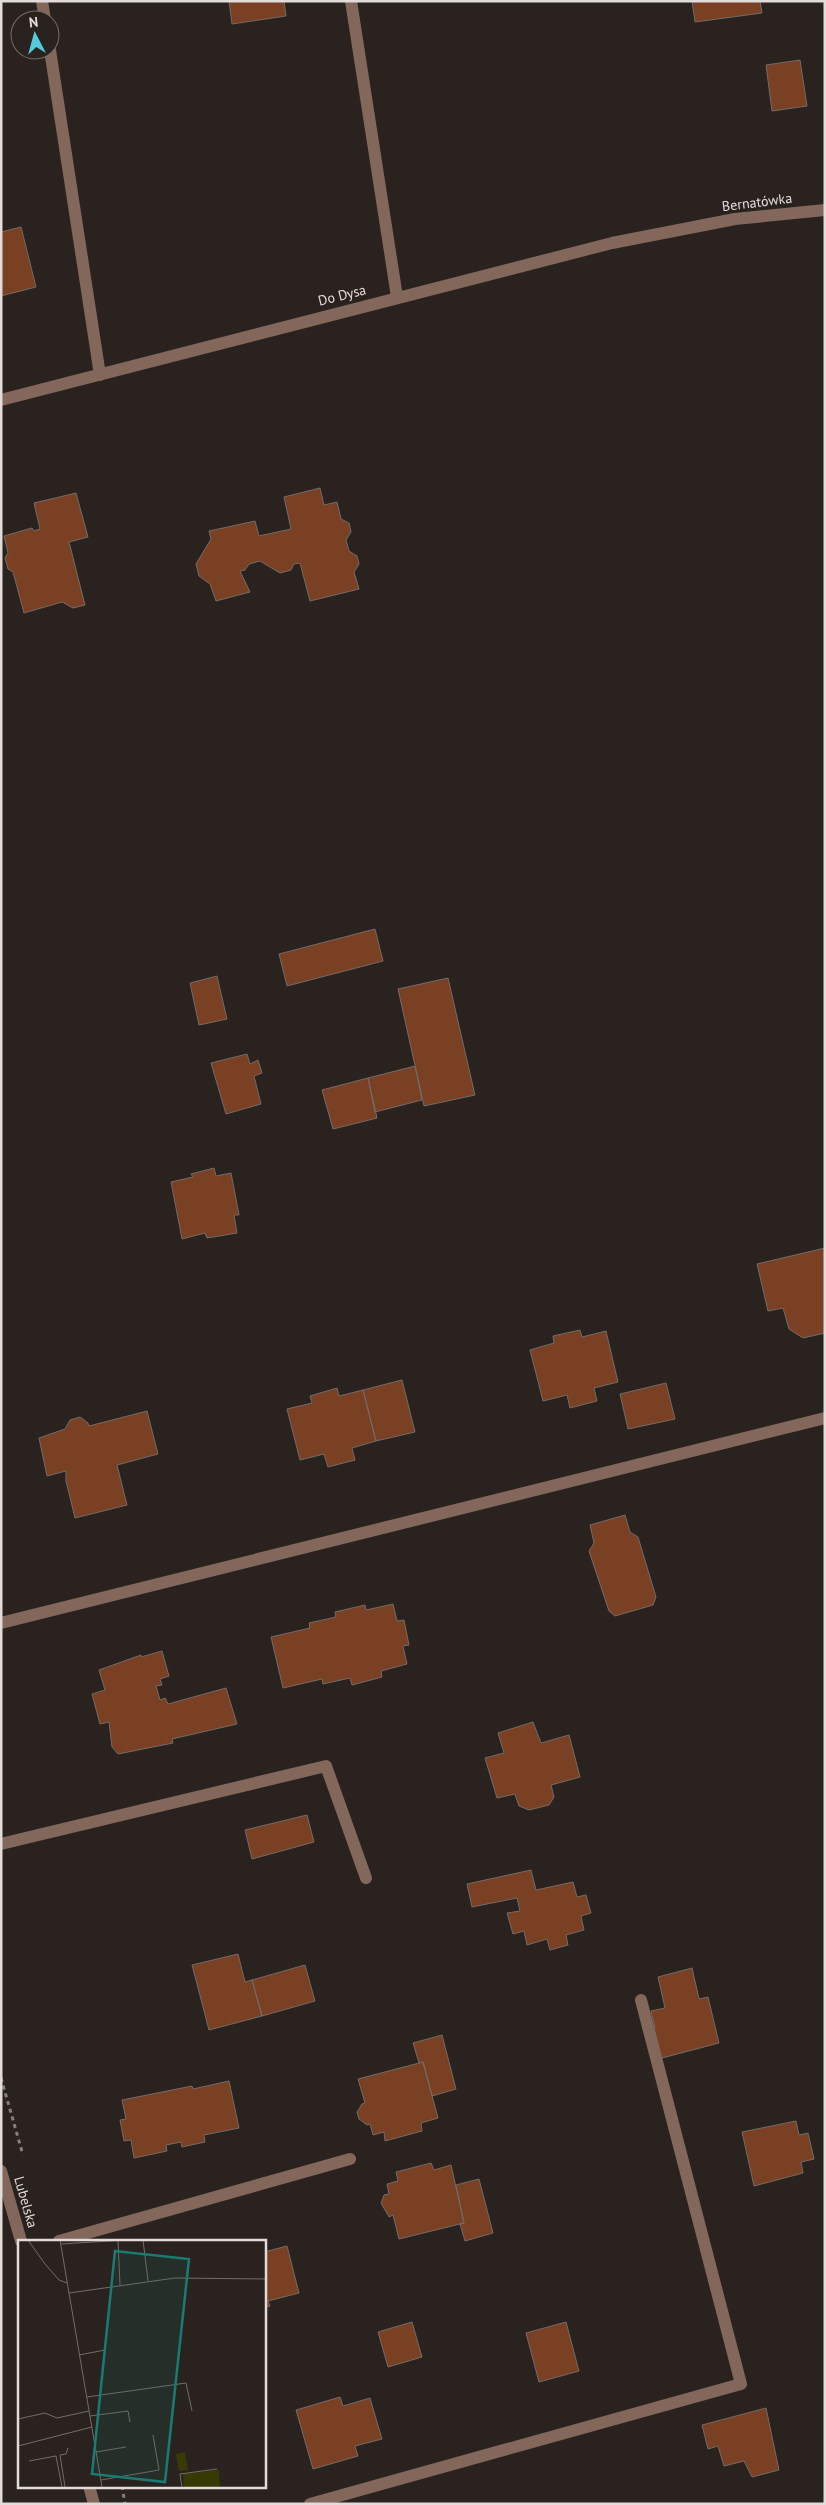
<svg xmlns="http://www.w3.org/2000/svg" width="826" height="2505" viewBox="0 0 826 2505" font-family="'PT Sans',sans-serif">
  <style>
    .building { fill: #7a4023; stroke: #746b67 }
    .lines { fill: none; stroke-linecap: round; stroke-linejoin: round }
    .path { stroke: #86807d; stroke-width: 3; stroke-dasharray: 4 4; stroke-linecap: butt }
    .minor { stroke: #83675b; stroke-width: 12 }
    .labels { text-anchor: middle; stroke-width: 4; stroke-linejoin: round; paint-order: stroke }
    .street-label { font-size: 14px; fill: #e1dcda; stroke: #29221e }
    .inset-road { fill: none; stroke: #736c69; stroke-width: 1 }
    .view { fill: #1a7b73; fill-opacity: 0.15; stroke: #1a7b73; stroke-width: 2.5 }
    .inset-edge { fill: none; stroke: #e1dcda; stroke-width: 2.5 }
  </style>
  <rect width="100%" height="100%" fill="#29221e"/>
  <path class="building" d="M229 1H284L286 16 232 24Z
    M692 1H760L762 13 695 22Z
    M800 60 807 106 772 111 766 65Z
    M21 227 36 287 1 296V232Z
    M320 488 324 505 337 502 341 519 349 523 351 532 346 540 349 551 357 556 359 564 354 572 359 589 310 601 300 563 294 564 291 570 280 573 260 561 249 564 245 570 240 571 250 592 216 601 210 584 199 576 196 564 211 539 209 531 255 521 259 536 291 529 284 497Z
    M76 493 88 537 69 542 85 605 73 608 62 602 24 613 13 572 8 569 5 558 8 553 4 536 32 528 34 531 40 529 34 503Z
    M375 929 383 961 287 986 279 954Z
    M217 976 227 1019 199 1025 190 983Z
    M448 978 475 1095 424 1106 398 989Z
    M247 1054 250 1064 258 1060 262 1073 254 1076 261 1104 226 1114 211 1063Z
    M415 1066 422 1100 375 1112 368 1078Z
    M368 1078 377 1118 333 1129 322 1090Z
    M214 1168 216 1176 231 1173 239 1215H234L237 1233 207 1238 205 1233 182 1239 171 1182 193 1177 191 1174Z
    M825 1248V1333L803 1338 789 1329 783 1308 768 1311 757 1264Z
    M580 1330 582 1337 606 1331 618 1382 594 1388 597 1401 570 1408 567 1395 543 1401 530 1350 554 1343 553 1336Z
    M402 1380 415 1432 376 1441 363 1390Z
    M666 1383 675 1419 628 1429 620 1394Z
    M337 1388 339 1396 363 1390 376 1441 352 1448 355 1460 328 1467 324 1454 300 1460 287 1409 312 1403 310 1396Z
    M147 1411 158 1454 117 1465 127 1505 75 1518 66 1481V1471L47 1476 39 1438 65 1429 70 1420 80 1417 88 1423 89 1426Z
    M625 1515 630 1532 638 1537 656 1597 653 1605 615 1616 609 1611 589 1551 594 1543 590 1525Z
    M393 1604 397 1621 404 1620 409 1645 403 1646 407 1664 381 1671 382 1677 352 1685 350 1678 323 1684 322 1679 283 1688 271 1637 310 1628 309 1623 336 1617 335 1612 365 1605 366 1610Z
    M162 1651 169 1676 160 1679 162 1685 156 1686 160 1700 165 1698 168 1704 226 1688 237 1724 172 1739 173 1743 118 1754 112 1747 109 1722 100 1724 92 1694 105 1690 99 1670 141 1655V1657Z
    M533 1722 541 1743 569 1735 580 1777 551 1785 554 1797 549 1805 529 1810 519 1806 515 1794 497 1798 485 1758 504 1753 498 1733Z
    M307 1815 314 1842 252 1859 245 1830Z
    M531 1870 536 1890 573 1882 577 1897 586 1895 591 1913 581 1916 584 1930 566 1935 568 1945 550 1950 547 1939 527 1945 524 1931 513 1934 507 1913 520 1911 517 1898 472 1907 467 1884Z
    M238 1954 245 1982 252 1980 262 2016 209 2030 192 1965Z
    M305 1965 315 2001 262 2016 252 1980Z
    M692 1968 699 1999 708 1997 719 2043 662 2058 651 2034 655 2028 651 2011 665 2008 658 1977Z
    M442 2035 456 2089 432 2096 423 2062 419 2063 413 2043Z
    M423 2062 438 2118 421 2123 422 2131 385 2141 384 2132 373 2135 370 2124 367 2125 359 2119 357 2112 362 2104 365 2103 358 2079Z
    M229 2081 239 2128 204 2135 205 2142 182 2147 181 2142 166 2145 167 2151 134 2158 131 2140 124 2141 120 2120 126 2119 122 2100 192 2086 193 2089Z
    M796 2121 799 2135 808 2133 814 2159 801 2162 803 2173 754 2186 742 2132Z
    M431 2163 434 2170 451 2165 464 2223 399 2239 393 2215 389 2217 381 2203 384 2195 389 2194 387 2184 398 2181 396 2172Z
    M479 2179 493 2233 465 2241 460 2224 464 2223 456 2185Z
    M287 2246 299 2293 268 2301 270 2306 264 2308V2252Z
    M412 2322 422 2357 388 2367 378 2332Z
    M566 2322 579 2371 539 2382 526 2333Z
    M340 2397 343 2406 370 2398 382 2439 355 2446 358 2456 313 2469 296 2410Z
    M766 2408 779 2470 752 2477 744 2461 724 2466 718 2446 708 2449 702 2425Z"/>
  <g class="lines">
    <path class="path" d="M1 2078 23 2155
      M122 2486 125 2504"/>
    <path class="minor" d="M42 1 45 20
      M351 1 397 297
      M50 50 100 375
      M1 400 612 243 735 219 825 210
      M1 1623 825 1418
      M1 1844 326 1766 366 1878
      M1 2171 21 2241
      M59 2241 350 2159
      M89 2486 94 2504
      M310 2504 741 2384 641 2000"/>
  </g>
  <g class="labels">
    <g class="street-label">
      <text transform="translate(757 202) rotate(-7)" y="5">Bernatówka</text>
      <text transform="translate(342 295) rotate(-14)" y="5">Do Dysa</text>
      <text transform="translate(26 2202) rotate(74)" y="5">Lubelska</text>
    </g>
  </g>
  <g transform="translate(18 2240)">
    <rect width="248" height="248" fill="#29221e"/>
    <path d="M167 212 170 230 161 231 158 214ZM201 230 202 247H166L165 234Z" fill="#383a04"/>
    <path class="inset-road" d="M10 0 27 24 41 40 49 43M42 0 84 247M125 0 130 41M100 1 102 45M43 4 107 0M51 53 157 38 248 39M61 115 87 110M69 157 168 143 174 171M72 176 110 171 112 182M0 179 27 173 39 178 71 171M0 206 74 187M78 212 108 207M11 221 38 216 44 247M83 240 141 230 135 195M47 247 42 215 48 214 50 208M164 247 162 234 199 229"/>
    <path class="view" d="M97 11 171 19 147 242 74 234Z"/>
    <rect width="248" height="248" class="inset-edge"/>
  </g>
  <rect width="826" height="2505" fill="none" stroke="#e1dcda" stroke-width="5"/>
  <g transform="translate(35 35) rotate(354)"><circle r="24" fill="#29221e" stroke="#736c69"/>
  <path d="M0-4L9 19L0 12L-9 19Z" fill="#54cadd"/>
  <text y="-8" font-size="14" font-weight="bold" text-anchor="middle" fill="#e1dcda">N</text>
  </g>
</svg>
